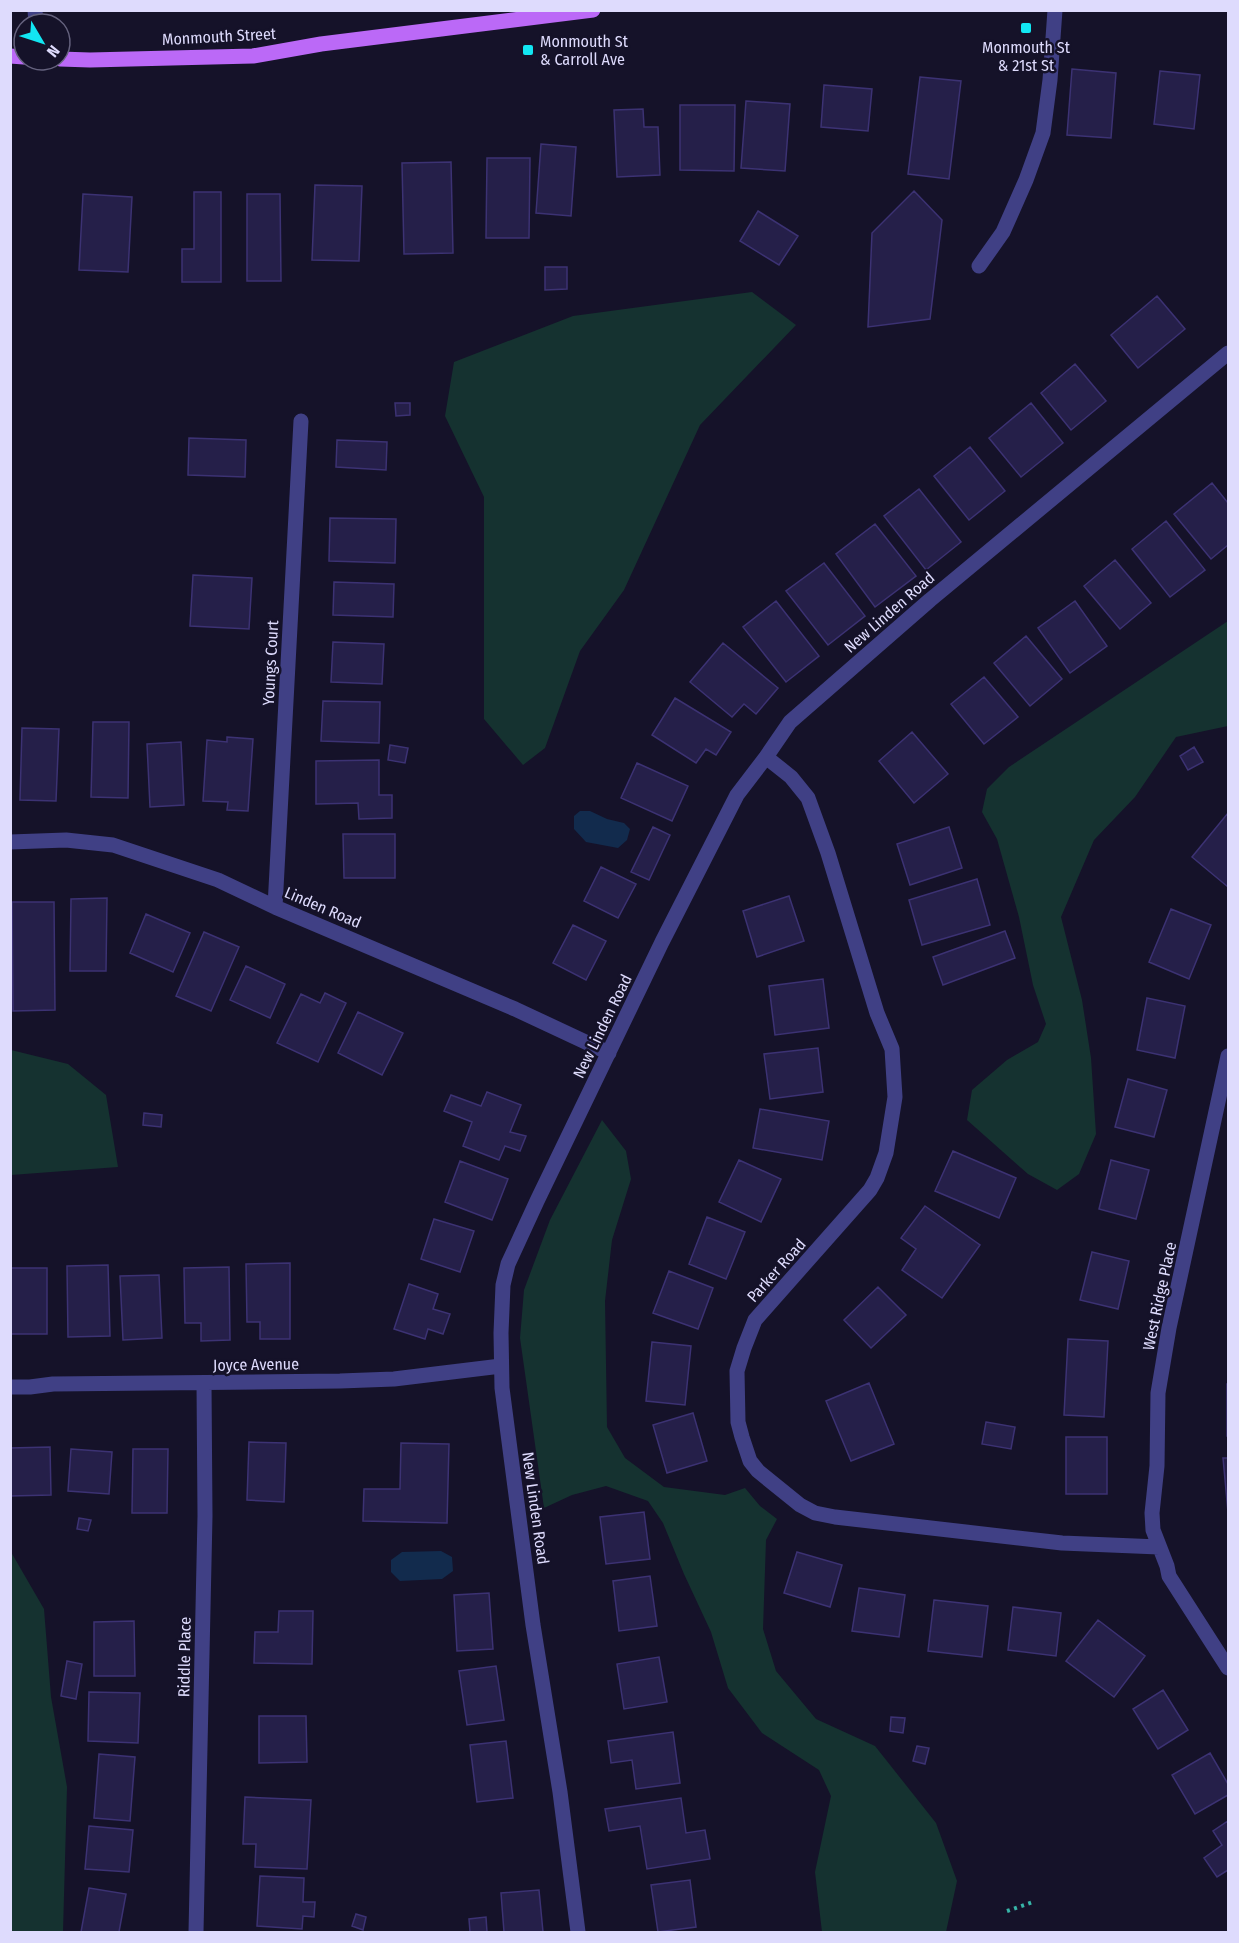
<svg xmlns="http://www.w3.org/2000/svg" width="1239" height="1943" viewBox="0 0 1239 1943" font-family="'Fira Sans Condensed',sans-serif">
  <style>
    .green { fill: #153230 }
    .water { fill: #122b4d }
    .building { fill: #251f49; stroke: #3c3273; stroke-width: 1.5 }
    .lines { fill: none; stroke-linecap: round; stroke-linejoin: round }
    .path { stroke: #37b5a8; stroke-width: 4; stroke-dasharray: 3 4.5; stroke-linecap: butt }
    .service { stroke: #404085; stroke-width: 15 }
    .minor { stroke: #404085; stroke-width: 15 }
    .primary { stroke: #bb69f7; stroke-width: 15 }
    .poi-dot { fill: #12e6f2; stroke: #151229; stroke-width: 2 }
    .labels { text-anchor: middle; stroke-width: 5; stroke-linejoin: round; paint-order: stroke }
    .street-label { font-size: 16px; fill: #dedbfd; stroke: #151229 }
    .poi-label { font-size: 16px; fill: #dedbfd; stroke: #151229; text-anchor: start }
  </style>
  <rect width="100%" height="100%" fill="#151229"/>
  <path class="green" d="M752 292 796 325 700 425 624 590 580 651 545 748 523 765 484 719V497L445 416 454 362 573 316Z
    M1228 621V726L1176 737 1135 797 1094 840 1061 917 1082 1000 1091 1058 1096 1134 1079 1174 1057 1190 1028 1174 967 1120 972 1090 1007 1060 1038 1042 1046 1024 1033 985 1019 917 997 839 982 812 987 789 1009 767Z
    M11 1050 68 1064 106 1095 118 1167 11 1175Z
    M602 1120 626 1151 631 1179 612 1240 605 1301 607 1427 625 1458 664 1487 725 1495 745 1488 760 1506 777 1519 766 1540 763 1629 776 1671 816 1719 875 1746 936 1823 957 1881 946 1932H822L815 1872 831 1796 819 1770 762 1733 728 1688 711 1632 684 1574 663 1523 648 1501 606 1486 572 1495 544 1508 520 1338 524 1290 550 1220Z
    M11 1552 44 1609 51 1697 67 1787 63 1932H11Z"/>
  <path class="water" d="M580 811H590L607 819 624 823 630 829 627 840 618 848 586 842 574 829V816Z
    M441 1551 452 1557 453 1571 442 1579 400 1581 391 1572V1560L402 1552Z"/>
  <path class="building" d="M1072 69 1116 73 1111 138 1067 135Z
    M1160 71 1200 75 1194 129 1154 124Z
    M920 77 961 81 949 179 908 174Z
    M824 85 872 89 868 131 821 127Z
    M746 101 790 104 785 171 741 168Z
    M680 105H735L734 171 680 170Z
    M643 109 644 127H658L660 175 617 177 614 110Z
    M541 144 576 147 571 216 536 213Z
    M487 158H530L529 238H486Z
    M451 162 453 253 404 254 402 163Z
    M315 185 362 186 359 261 312 260Z
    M914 191 942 220 930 319 868 327 872 233Z
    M194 192H221V282H182V249H194Z
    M83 194 132 197 128 272 79 270Z
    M247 194H280L281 281H247Z
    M758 211 798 236 779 265 740 241Z
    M545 267H567V289L545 290Z
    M1157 296 1185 329 1138 368 1111 335Z
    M1075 364 1106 401 1071 430 1041 393Z
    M395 403H410V415L396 416Z
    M1031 403 1063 443 1021 477 989 438Z
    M189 438 246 440 245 477 188 475Z
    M337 440 387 442 386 470 336 467Z
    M970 447 1005 491 969 520 934 476Z
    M1212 483 1228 503V545L1211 559 1174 514Z
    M919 489 961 542 926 570 884 516Z
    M330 518 396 519 395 563 329 561Z
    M1166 521 1205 570 1170 597 1132 549Z
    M875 524 916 576 875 607 836 554Z
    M1115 560 1151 603 1120 629 1084 586Z
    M824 563 865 616 828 645 786 591Z
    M193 575 252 578 249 629 190 626Z
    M334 582 394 584 393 617 333 615Z
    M776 601 819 656 786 682 743 627Z
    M1075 601 1107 646 1070 673 1038 628Z
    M1026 636 1062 679 1030 706 994 663Z
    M333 642 384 644 382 684 331 682Z
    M723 643 778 688 756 714 744 704 732 717 690 682Z
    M984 677 1018 717 984 744 951 704Z
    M675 698 731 732 716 755 706 749 696 763 652 735Z
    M323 701 380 702 379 743 321 741Z
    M93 722H129L128 798 91 797Z
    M22 728 59 729 56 801 20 800Z
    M912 732 948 774 914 803 879 761Z
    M227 737 253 739 248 811 227 810 228 802 203 801 207 740 227 742Z
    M181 742 184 805 150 807 147 744Z
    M390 745 408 748 405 763 388 760Z
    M1194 747 1203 762 1188 770 1180 756Z
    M379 760V795H392V818L359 819 358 803 316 804V761Z
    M637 763 688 786 672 821 621 798Z
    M1228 813V887L1192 857Z
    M653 827 670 835 649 880 631 872Z
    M949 827 962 868 910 885 897 844Z
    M343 834H395V878H344Z
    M601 867 636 884 618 918 584 901Z
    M977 879 990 925 922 945 909 900Z
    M789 896 804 941 757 957 743 911Z
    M107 898 106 971H70L71 899Z
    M12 902H54L55 1010 13 1011Z
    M1171 909 1211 925 1189 979 1149 962Z
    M146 914 190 933 173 972 130 953Z
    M573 925 606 941 586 980 553 963Z
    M1005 931 1015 958 943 985 933 957Z
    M204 932 239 947 211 1011 176 996Z
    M246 966 285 984 270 1018 230 1000Z
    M823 979 829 1028 775 1035 769 986Z
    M325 993 346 1003 318 1062 277 1043 301 994 320 1003Z
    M1147 998 1185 1006 1175 1058 1137 1050Z
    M358 1012 403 1033 382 1075 338 1053Z
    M818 1048 823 1092 770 1099 764 1054Z
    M1128 1079 1167 1090 1154 1137 1115 1127Z
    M487 1092 521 1105 510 1132 526 1136 520 1151 505 1146 499 1160 463 1146 472 1122 444 1111 451 1095 481 1106Z
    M760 1109 829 1121 822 1160 753 1148Z
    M144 1113 162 1115 161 1127 143 1125Z
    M953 1151 1016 1178 999 1218 935 1191Z
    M739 1160 781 1179 761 1222 719 1202Z
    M1111 1160 1149 1170 1136 1219 1099 1209Z
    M460 1161 508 1179 492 1220 445 1202Z
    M925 1206 980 1245 942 1298 902 1270 916 1249 901 1238Z
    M707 1217 745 1232 726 1279 689 1264Z
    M434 1219 474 1231 460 1272 421 1259Z
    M1092 1252 1129 1261 1118 1309 1080 1300Z
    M290 1263V1339H260V1322H247L246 1264Z
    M108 1265 110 1336 68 1337 67 1266Z
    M229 1267 230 1340 201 1341V1323H185L184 1268Z
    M10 1268H47V1334H10Z
    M669 1271 713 1288 698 1329 653 1313Z
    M159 1275 162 1338 123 1340 120 1276Z
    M409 1284 438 1294 433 1309 450 1314 443 1334 428 1329 425 1339 394 1329Z
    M878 1287 906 1315 871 1348 844 1320Z
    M1068 1339 1108 1341 1104 1417 1064 1415Z
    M652 1342 691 1346 685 1405 646 1401Z
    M869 1383 894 1444 851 1461 826 1401Z
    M1227 1384H1228V1436H1227Z
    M693 1413 707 1461 667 1473 653 1425Z
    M986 1422 1015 1427 1011 1449 982 1444Z
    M1066 1437H1107V1494H1066Z
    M249 1442 286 1443 284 1502 247 1500Z
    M401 1443 449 1444 447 1523 363 1521 364 1489H400Z
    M50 1447 51 1495 10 1496V1448Z
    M71 1449 112 1452 109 1494 68 1491Z
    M133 1449H168L167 1513H132Z
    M1223 1458H1228V1512Z
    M644 1512 650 1559 606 1564 600 1517Z
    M79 1518 91 1520 88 1531 77 1529Z
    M797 1552 842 1565 830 1607 784 1593Z
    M650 1576 657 1626 619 1631 613 1581Z
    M859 1588 905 1595 899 1637 852 1631Z
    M489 1593 493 1649 457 1651 454 1595Z
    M934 1600 988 1606 982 1657 928 1651Z
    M1013 1607 1061 1613 1056 1656 1008 1650Z
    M279 1611H313L312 1664 254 1663 255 1632H278Z
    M1098 1620 1145 1656 1114 1697 1066 1661Z
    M134 1621 135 1676H94V1622Z
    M659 1657 667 1702 624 1709 617 1664Z
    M67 1661 82 1664 76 1699 61 1696Z
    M496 1666 504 1720 467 1725 459 1671Z
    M1163 1690 1188 1730 1158 1749 1133 1709Z
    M89 1692 140 1693 138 1743 88 1741Z
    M259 1716H306L307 1762 259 1763Z
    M891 1717 905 1718 903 1733 890 1731Z
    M673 1732 680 1783 636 1789 632 1760 611 1763 608 1741Z
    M506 1741 513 1798 477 1802 470 1745Z
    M917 1746 929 1748 925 1764 913 1761Z
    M1210 1753 1228 1784V1795L1195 1814 1172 1775Z
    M99 1754 135 1757 130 1821 94 1818Z
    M245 1797 311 1800 307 1869 255 1867 256 1844H243Z
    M681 1798 686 1833 705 1830 710 1859 647 1869 640 1826 609 1831 605 1809Z
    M1228 1821V1870L1217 1877 1204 1858 1222 1845 1213 1831Z
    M89 1826 133 1830 129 1872 85 1869Z
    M260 1876 304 1878 303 1902H315L314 1917 303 1916 302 1929 257 1926Z
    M690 1880 696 1927 658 1932 651 1885Z
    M89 1888 126 1894 119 1932H81Z
    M539 1890 543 1932H504L501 1893Z
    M356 1914 366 1917 363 1930 352 1926Z
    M486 1917 487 1932H470L469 1919Z"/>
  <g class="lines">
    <path class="path" d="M1007 1911 1033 1902"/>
    <path class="service" d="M35 10 36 24
      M979 266 1003 232 1026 180 1043 133 1050 80 1055 10"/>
    <path class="minor" d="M766 757 791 777 808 798 828 853 877 1013 892 1049 895 1097 886 1153 877 1178 870 1190 755 1320 744 1348 737 1371 738 1422 742 1437 750 1461 758 1471 800 1505 815 1513 835 1517 1062 1543 1159 1547
      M10 842 66 840 113 845 218 880 275 907 515 1009 609 1053
      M275 907 301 421
      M1228 1056 1169 1328 1158 1393 1157 1466 1152 1513 1153 1530 1167 1566 1169 1576 1228 1668
      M10 1387H30L53 1384 340 1381 394 1379 501 1366
      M196 1932 205 1516 204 1383
      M578 1932 560 1792 533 1625 502 1388 501 1333 503 1285 508 1264 537 1201 662 942 737 795 766 757 790 722 930 600 1228 353"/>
    <path class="primary" d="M10 56 24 57
      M60 59 90 60 253 56 321 44 593 10"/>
  </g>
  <g class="poi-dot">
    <rect x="1020" y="22" width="12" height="12" rx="3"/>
    <rect x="522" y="44" width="12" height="12" rx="3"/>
  </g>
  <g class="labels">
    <g class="street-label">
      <text transform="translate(219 36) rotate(-3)" y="6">Monmouth Street</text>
      <text transform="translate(889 612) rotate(-41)" y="6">New Linden Road</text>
      <text transform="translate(270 663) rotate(-87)" y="6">Youngs Court</text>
      <text transform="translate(323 907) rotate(23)" y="6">Linden Road</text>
      <text transform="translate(602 1026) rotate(-64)" y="6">New Linden Road</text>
      <text transform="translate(776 1270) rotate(-48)" y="6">Parker Road</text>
      <text transform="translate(1159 1296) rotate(-78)" y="6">West Ridge Place</text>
      <text transform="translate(256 1364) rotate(-1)" y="6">Joyce Avenue</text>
      <text transform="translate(536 1508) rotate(82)" y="6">New Linden Road</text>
      <text transform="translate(184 1657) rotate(-89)" y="6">Riddle Place</text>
    </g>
    <g class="poi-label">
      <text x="540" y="47">Monmouth St<tspan x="540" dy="18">&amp; Carroll Ave</tspan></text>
      <text x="1026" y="53" text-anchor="middle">Monmouth St<tspan x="1026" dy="18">&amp; 21st St</tspan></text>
    </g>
  </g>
  <rect width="1239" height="1943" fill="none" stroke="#dedbfd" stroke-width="24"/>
  <g transform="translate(42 42) rotate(129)"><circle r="28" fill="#151229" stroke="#65627e" stroke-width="1.5"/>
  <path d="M0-4.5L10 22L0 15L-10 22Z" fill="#12e6f2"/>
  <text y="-9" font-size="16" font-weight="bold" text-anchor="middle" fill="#dedbfd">N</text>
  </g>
</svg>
